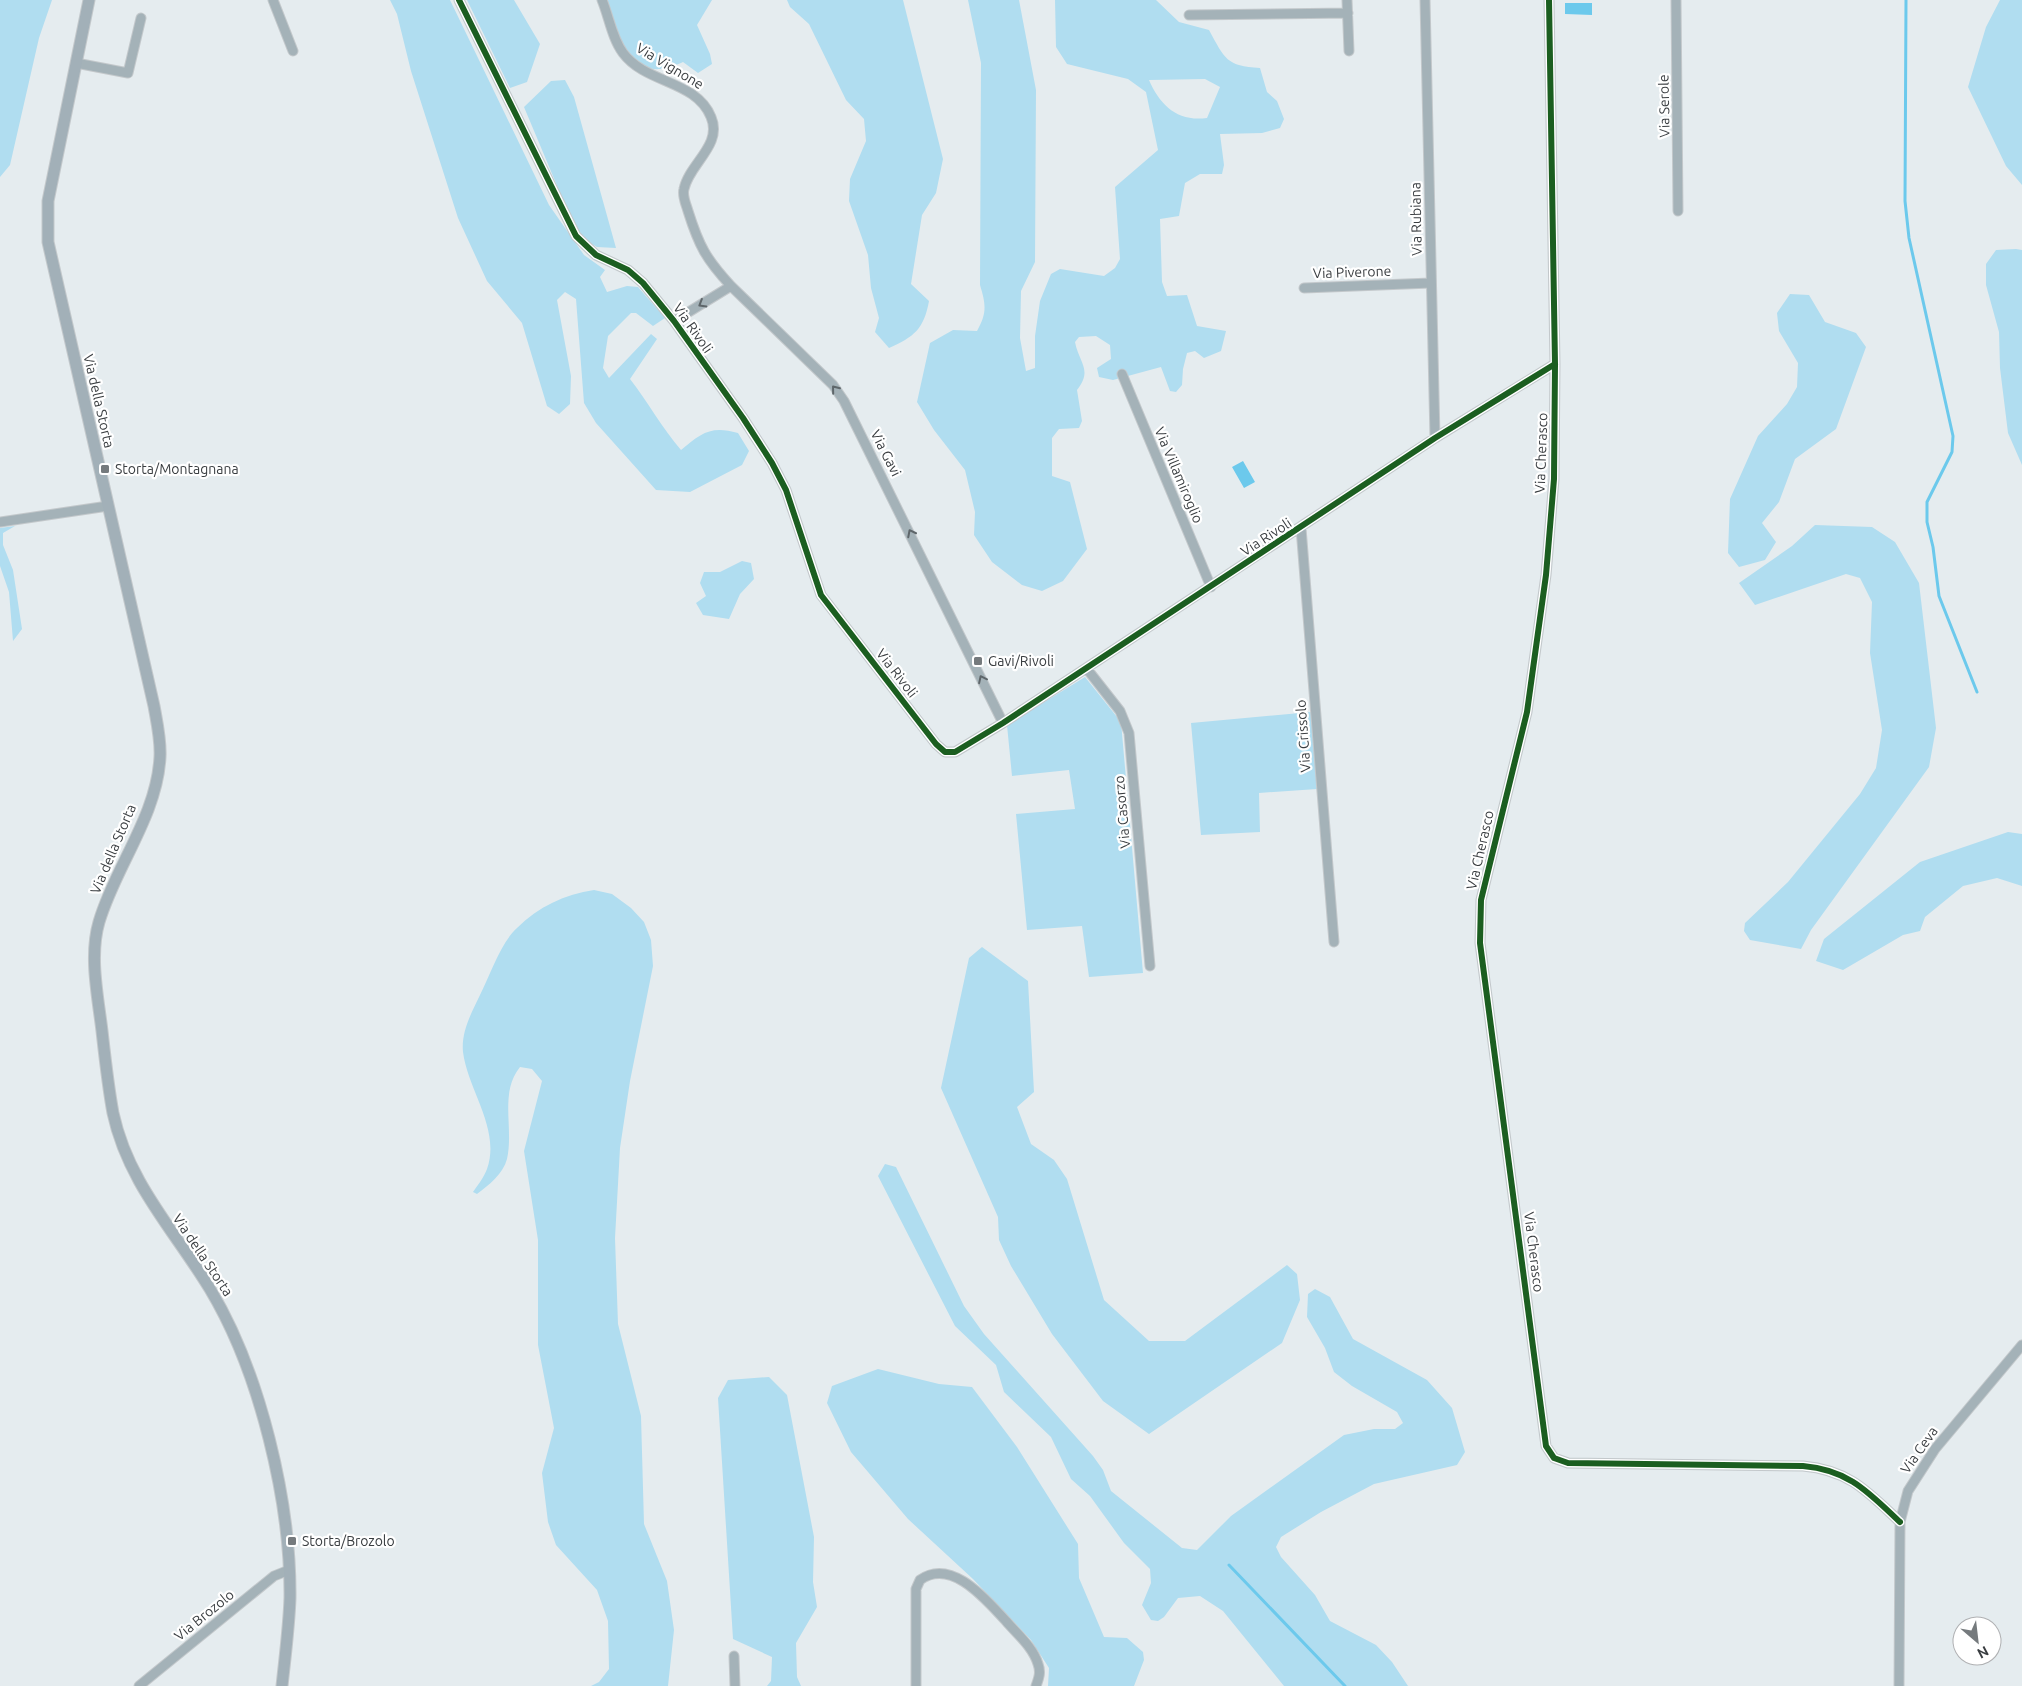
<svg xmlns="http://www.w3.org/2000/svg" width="2022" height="1686" viewBox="0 0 2022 1686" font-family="Ubuntu,sans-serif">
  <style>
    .green { fill: #b0ddf0; fill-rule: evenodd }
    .water { fill: #6cc9ec }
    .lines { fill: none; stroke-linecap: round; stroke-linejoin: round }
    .stream { stroke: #6cc9ec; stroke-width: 3 }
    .street-casing { stroke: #c3c8cb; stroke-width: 11 }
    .secondary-casing { stroke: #c3c8cb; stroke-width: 13 }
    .street { stroke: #a4b2b8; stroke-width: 9 }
    .secondary { stroke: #a2b0b8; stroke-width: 11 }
    .cycleway-casing { stroke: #fff; stroke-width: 9 }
    .cycleway { stroke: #1b5e20; stroke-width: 6 }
    .oneway { stroke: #5e666a }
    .poi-dot { fill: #757a7d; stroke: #fff; stroke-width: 2 }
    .labels { text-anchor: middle; stroke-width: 4.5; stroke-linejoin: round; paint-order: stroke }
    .street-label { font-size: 14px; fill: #393d40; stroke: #fff }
    .poi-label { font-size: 14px; fill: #393d40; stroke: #fff; text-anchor: start }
  </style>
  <rect width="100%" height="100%" fill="#e5ecef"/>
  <path class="green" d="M0 0H52L39 38 10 165 0 177Z
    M390 0H450L549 205 584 255 605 270 600 277 607 292 627 286 638 287 665 318 653 326 636 313H631L608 336 603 368 609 378 651 334 657 339 630 379C648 402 662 428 681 450 701 433 711 425 738 433L749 451 742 465 690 492 656 490 596 423 584 403 576 299 565 292 557 300 571 376 570 404 559 414 547 406 522 323 487 281 458 218 411 71 397 14Z
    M467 0H514L540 44 527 82 510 88Z
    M604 0H712L697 25 710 54 712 64 698 73 683 62C676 65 668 69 660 69 625 72 613 24 604 0Z
    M787 0H903L943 159 936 193 922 215 911 284 929 301C924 329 914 337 889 348L875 332 879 318 871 288 868 255 849 201 850 179 866 141 864 119 846 100 809 24 790 7Z
    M968 0H1019L1036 90 1035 262 1021 291 1020 338 1026 371 1035 368V336L1040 301 1051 274 1060 269 1104 276 1115 268 1120 259 1115 187 1158 150 1146 92 1128 79 1067 64 1056 47 1055 0H1156L1179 22 1209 30C1225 59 1226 66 1260 68L1267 92 1277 101 1284 119 1280 128 1262 133 1220 134 1224 165 1222 174H1200L1185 183 1179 216 1160 219 1162 282 1167 296 1187 295 1197 326 1226 331 1221 351 1204 358 1195 351 1187 353 1183 369 1182 385 1176 392 1170 391 1161 367 1113 380 1099 377 1097 368 1111 359 1110 345 1096 336 1079 337 1075 342C1079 363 1093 370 1077 390L1082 421 1079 428 1059 429 1052 438V476L1070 482 1087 549 1063 581 1042 591 1022 585 992 562 974 535 975 512 965 470 934 430 917 402 930 343 953 330 977 331C987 313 986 305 980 285L981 63ZM1205 79 1220 87 1207 118C1177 122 1160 105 1149 80Z
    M2000 0H2022V185L2006 166 1968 87 1986 27Z
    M565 80 574 97 616 248 597 247 585 240 571 219 524 107 551 81Z
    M2016 249 2022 250V465L2008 433 2000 368 1999 332 1986 285V264L1996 250Z
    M1790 294 1809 295 1825 322 1856 333 1866 347 1836 429 1795 459 1779 502 1762 523 1776 542 1765 560 1739 567 1728 553 1730 499 1758 436 1787 404 1797 387 1798 363 1779 331 1777 313Z
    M1815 525 1872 527 1895 542 1919 583 1936 728 1929 767 1811 930 1801 949 1750 940 1744 931 1745 923 1788 882 1860 794 1876 768 1882 730 1870 653 1872 602 1860 578 1846 574 1755 605 1739 583 1792 546Z
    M15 526 3 533V545L13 570 22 629 13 641 9 592 0 566V528Z
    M742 561 751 563 754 579 740 594 729 619 703 615 696 603 706 596 700 583 704 572H720Z
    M1085 677 1121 722 1143 973 1089 977 1082 926 1027 930 1016 814 1075 809 1069 770 1012 776 1007 725Z
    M1311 712 1317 789 1259 793 1260 832 1201 835 1191 723Z
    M2008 832 2022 834V886L1997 878 1963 886 1925 917 1920 931 1903 935 1843 970 1816 961 1824 939 1920 862Z
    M594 890 612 894 631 908 644 922 651 940 653 966 630 1081 620 1148 615 1238 618 1324 641 1416 644 1524 667 1581 674 1630 668 1686H591L599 1682 609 1669 608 1621 597 1590 556 1545 548 1522 542 1473 554 1428 538 1345V1240L524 1151 542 1081 532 1069 520 1067C499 1093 514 1128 507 1159 503 1174 489 1185 477 1194L473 1192C478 1185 484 1177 487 1169 501 1129 468 1091 463 1052 461 1031 472 1012 480 995 490 975 501 942 517 928 538 907 565 894 594 890Z
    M982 947 1028 981 1034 1092 1017 1107 1031 1144 1054 1160 1067 1179 1104 1300 1149 1341H1185L1287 1265 1297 1274 1300 1300 1282 1343 1149 1434 1103 1401 1052 1334 1011 1266 999 1240 998 1217 941 1088 969 958Z
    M885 1164 896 1167 964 1306 984 1334 1093 1456 1103 1470 1111 1491 1182 1548 1197 1550 1231 1516 1344 1435 1374 1429H1395L1403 1423 1397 1412 1352 1386 1334 1372 1325 1348 1307 1317 1308 1294 1315 1289 1330 1297 1353 1339 1427 1380 1452 1408 1465 1452 1457 1465 1374 1484 1321 1512 1281 1537 1276 1547 1281 1557 1315 1595 1330 1621 1376 1645 1392 1662 1408 1686H1284L1223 1611 1200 1596 1178 1598 1164 1617 1158 1621 1151 1620 1142 1605 1151 1583 1150 1569 1124 1543 1090 1496 1071 1479 1051 1437 1004 1392 996 1365 955 1326 878 1176Z
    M878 1369 939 1384 972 1387 1017 1447 1078 1544 1079 1578 1104 1637 1127 1638 1143 1652 1144 1660 1134 1686H1048L1049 1668 1031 1640 973 1579 908 1519 851 1452 827 1403 832 1386Z
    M769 1377 787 1395 814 1537 813 1582 817 1607 796 1643 797 1677 801 1686H767L771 1681 772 1657 733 1639 718 1398 728 1380Z"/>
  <path class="water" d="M1565 3H1592V15L1565 14Z
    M1243 461 1255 482 1244 488 1232 467Z"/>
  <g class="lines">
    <path class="stream" d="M1906 0 1905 201 1909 238 1953 436 1952 452 1927 502V522L1933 547 1939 596 1977 692
      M1229 1565 1345 1686"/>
    <g class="street-casing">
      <path id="street" d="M273 0 293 51
        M459 0 576 236 596 255 628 270 643 283 674 321 743 418 772 463 786 490 821 595 936 744 945 752H955L1003 723 1435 438 1555 364
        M602 0C609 17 612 38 623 53 646 84 696 80 711 117 723 145 689 164 684 189 682 196 686 204 688 211 699 246 706 259 731 286
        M1347 0 1349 51
        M1425 0 1435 438
        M1549 0 1555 364 1554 479 1546 575 1527 712 1481 900 1480 943 1546 1446 1554 1458 1568 1463 1803 1466C1849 1470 1868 1492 1900 1522
        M1676 0 1678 211
        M1189 15 1348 13
        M76 63 128 73 141 18
        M1304 288 1431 283
        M674 321 731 286 833 385 844 401 1003 723
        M1122 374 1211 587
        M0 522 108 506
        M1301 528 1334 942
        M1087 669 1120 711 1129 733 1150 966
        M734 1656 735 1686
        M139 1686 274 1576 289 1570
        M916 1686V1589L920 1580C952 1557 987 1601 1006 1621 1017 1634 1033 1647 1038 1664 1041 1672 1039 1678 1036 1686
        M1899 1686 1900 1522 1908 1491 1935 1449 2022 1345"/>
    </g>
    <g class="secondary-casing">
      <path id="secondary" d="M89 0 48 201V242L154 706C157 723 161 740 160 757 157 816 115 867 99 922 89 956 98 997 102 1031 105 1058 108 1086 113 1113 128 1183 175 1231 210 1289 260 1372 291 1502 290 1598 289 1627 285 1657 282 1686"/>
    </g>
    <use href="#street" class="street"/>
    <use href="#secondary" class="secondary"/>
    <g class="cycleway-casing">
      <path id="cycleway" d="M459 0 576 236 596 255 628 270 643 283 674 321 743 418 772 463 786 490 821 595 936 744 945 752H955L1003 723 1435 438 1555 364
        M1549 0 1555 364 1554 479 1546 575 1527 712 1481 900 1480 943 1546 1446 1554 1458 1568 1463 1803 1466C1849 1470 1868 1492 1900 1522"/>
    </g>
    <use href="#cycleway" class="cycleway"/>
  </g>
  <defs><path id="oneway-chevron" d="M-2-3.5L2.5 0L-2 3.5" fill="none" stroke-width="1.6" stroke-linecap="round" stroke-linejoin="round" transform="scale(1.25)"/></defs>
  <g class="oneway">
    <use href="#oneway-chevron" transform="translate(702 304) rotate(149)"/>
    <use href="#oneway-chevron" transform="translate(835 389) rotate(-129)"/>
    <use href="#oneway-chevron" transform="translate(911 533) rotate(-117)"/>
    <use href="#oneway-chevron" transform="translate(982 679) rotate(-116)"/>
  </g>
  <g class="poi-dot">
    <rect x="100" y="464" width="10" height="10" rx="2.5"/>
    <rect x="973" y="656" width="10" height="10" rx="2.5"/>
    <rect x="287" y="1536" width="10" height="10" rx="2.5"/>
  </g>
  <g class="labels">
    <g class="street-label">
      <text transform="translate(670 66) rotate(31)" y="5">Via Vignone</text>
      <text transform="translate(1664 106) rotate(-91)" y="5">Via Serole</text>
      <text transform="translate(1416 219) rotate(-91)" y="5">Via Rubiana</text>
      <text transform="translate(1352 272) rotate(-2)" y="5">Via Piverone</text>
      <text transform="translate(693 328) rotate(55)" y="5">Via Rivoli</text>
      <text transform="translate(99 401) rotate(77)" y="5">Via della Storta</text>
      <text transform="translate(886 453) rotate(63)" y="5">Via Gavi</text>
      <text transform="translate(1541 453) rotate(-88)" y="5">Via Cherasco</text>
      <text transform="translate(1179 475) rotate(67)" y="5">Via Villamiroglio</text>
      <text transform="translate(1266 537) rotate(-33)" y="5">Via Rivoli</text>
      <text transform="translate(897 673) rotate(52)" y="5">Via Rivoli</text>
      <text transform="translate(1303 736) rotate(-94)" y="5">Via Crissolo</text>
      <text transform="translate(1122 812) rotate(-95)" y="5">Via Casorzo</text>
      <text transform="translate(113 849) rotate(-67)" y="5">Via della Storta</text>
      <text transform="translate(1480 850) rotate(-77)" y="5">Via Cherasco</text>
      <text transform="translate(1534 1252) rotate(83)" y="5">Via Cherasco</text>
      <text transform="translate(203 1255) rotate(56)" y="5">Via della Storta</text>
      <text transform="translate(1919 1450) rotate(-55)" y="5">Via Ceva</text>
      <text transform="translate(204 1615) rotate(-39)" y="5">Via Brozolo</text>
    </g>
    <g class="poi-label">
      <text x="115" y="474">Storta/Montagnana</text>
      <text x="988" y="666">Gavi/Rivoli</text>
      <text x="302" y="1546">Storta/Brozolo</text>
    </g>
  </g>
  <g transform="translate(1977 1641) rotate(152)"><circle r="24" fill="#ffffff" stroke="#b0b1b3"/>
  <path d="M0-4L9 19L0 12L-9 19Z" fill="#757a7d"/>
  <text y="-8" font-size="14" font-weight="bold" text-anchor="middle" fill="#393d40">N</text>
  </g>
</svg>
